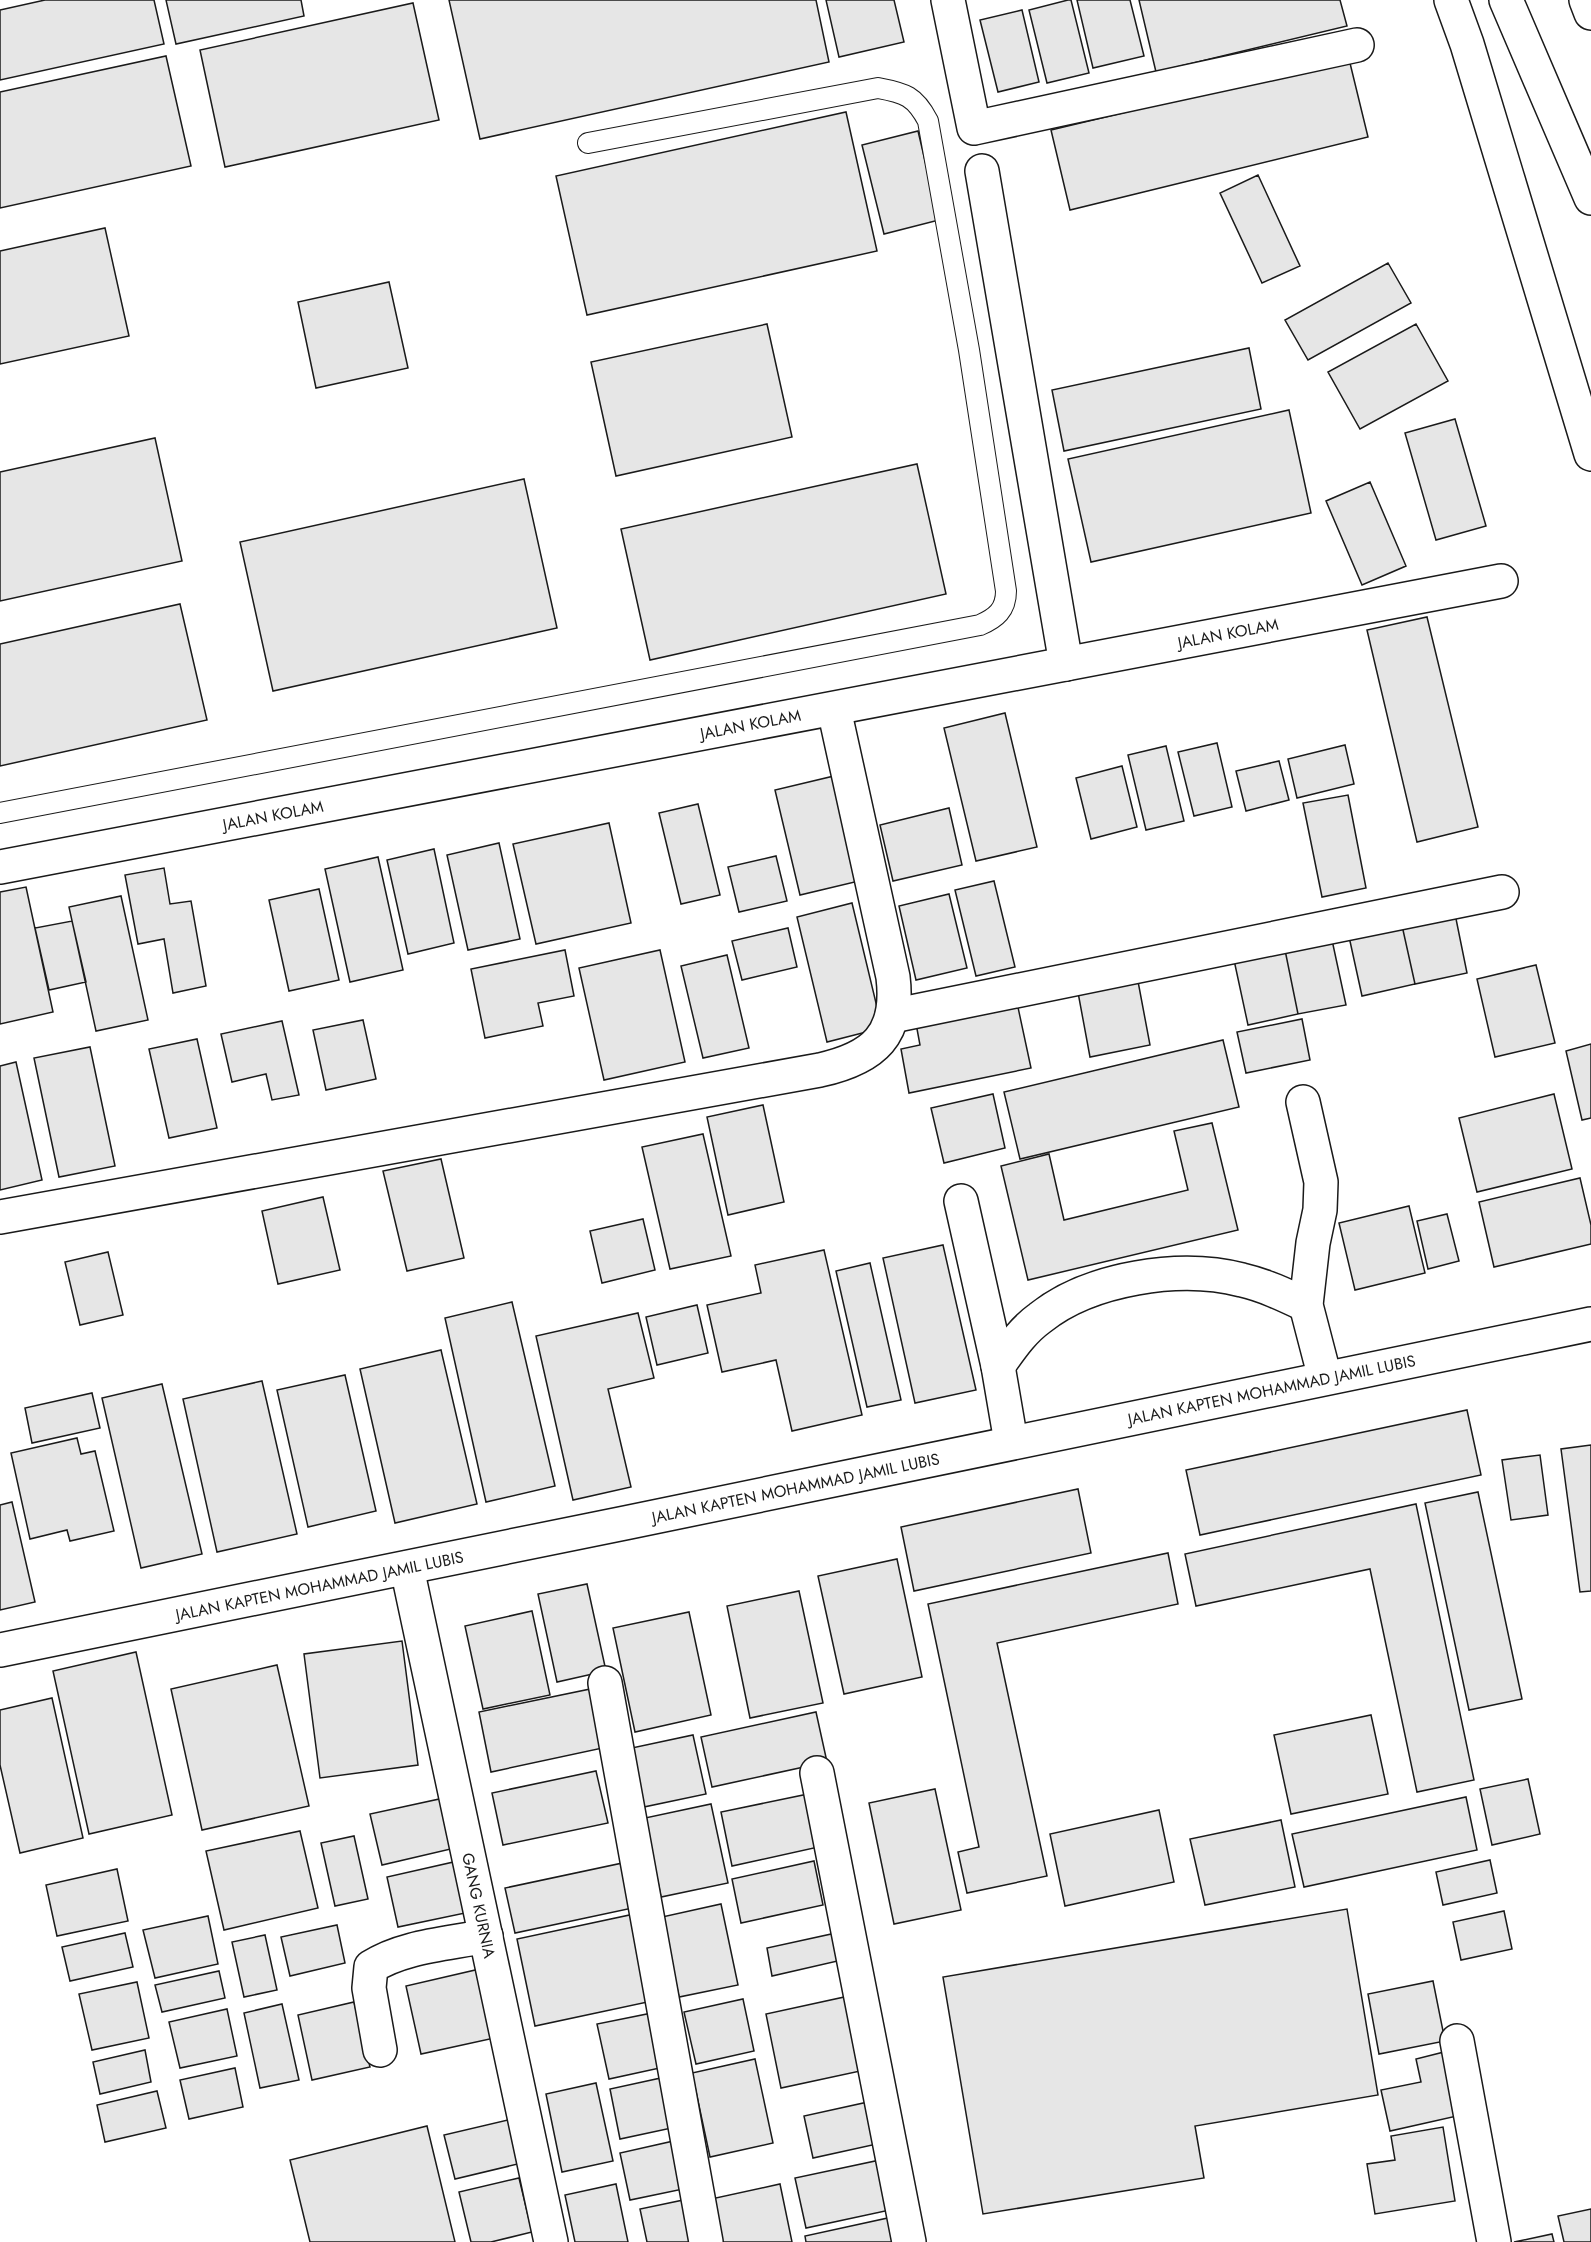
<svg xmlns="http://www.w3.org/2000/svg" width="1591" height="2242" viewBox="0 0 1591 2242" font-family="Jost,sans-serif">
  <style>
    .building { fill: #e6e6e6; stroke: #1a1a1a; stroke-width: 1.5 }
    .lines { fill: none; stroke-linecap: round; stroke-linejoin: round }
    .service-casing { stroke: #1a1a1a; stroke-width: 22 }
    .minor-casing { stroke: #1a1a1a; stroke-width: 36 }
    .motorway-casing { stroke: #1a1a1a; stroke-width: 36 }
    .service { stroke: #fff; stroke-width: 20 }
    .minor { stroke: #fff; stroke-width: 33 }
    .motorway { stroke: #fff; stroke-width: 33 }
    .labels { text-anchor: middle; stroke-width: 4.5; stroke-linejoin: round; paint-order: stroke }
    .street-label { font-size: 16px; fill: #1a1a1a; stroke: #fff }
  </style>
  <rect width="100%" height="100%" fill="#fff"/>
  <path class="building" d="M45 0H154L164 44 0 80V10Z
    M166 0H301L304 16 176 44Z
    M449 0H816L829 62 480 139Z
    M826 0H894L904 42 839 57Z
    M1068 0H1071L1089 73 1047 83 1029 10Z
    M1077 0H1130L1144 56 1093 68Z
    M1139 0H1340L1347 26 1156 72Z
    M413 3 439 120 225 167 200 50Z
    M1022 10 1039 82 998 92 980 20Z
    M166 56 191 166 0 208V92Z
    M1349 59 1368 137 1070 210 1051 130Z
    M846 112 877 251 587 315 556 176Z
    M918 131 939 220 884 234 862 145Z
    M1258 175 1300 266 1262 283 1220 193Z
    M105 228 129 336 0 364V251Z
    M1388 263 1411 303 1308 360 1285 320Z
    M389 282 408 368 316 388 298 302Z
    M767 324 792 437 616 476 591 362Z
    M1416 324 1448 381 1360 429 1328 372Z
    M1249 348 1261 409 1064 451 1052 390Z
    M1289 410 1311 513 1091 562 1068 459Z
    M1455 419 1486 526 1436 540 1405 433Z
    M155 438 182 561 0 601V472Z
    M917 464 946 594 650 660 621 529Z
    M524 479 557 628 273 691 240 542Z
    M1370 482 1406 566 1362 585 1326 501Z
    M180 604 207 720 0 766V644Z
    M1427 617 1478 827 1417 842 1367 630Z
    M1005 713 1037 847 976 861 944 728Z
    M1217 743 1232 807 1194 816 1178 752Z
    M1345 745 1354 784 1297 798 1288 759Z
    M1166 746 1184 821 1146 830 1128 755Z
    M1279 761 1289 800 1246 811 1236 771Z
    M1122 766 1137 827 1091 839 1076 778Z
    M834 776 859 881 800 895 775 790Z
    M1348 795 1366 888 1322 897 1303 803Z
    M698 804 720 895 681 904 659 813Z
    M949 808 962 865 893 881 880 825Z
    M609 823 631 923 536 944 513 844Z
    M499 843 520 939 468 950 447 855Z
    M434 849 454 943 408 954 387 860Z
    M776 856 787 901 739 912 728 867Z
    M378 857 403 970 350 982 325 869Z
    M164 868 170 904 191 901 206 986 173 993 164 939 138 944 125 875Z
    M994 881 1015 967 976 976 955 890Z
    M26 887 53 1012 0 1024V892Z
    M319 889 339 980 289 991 269 900Z
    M949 894 967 968 916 980 899 906Z
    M121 896 148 1020 96 1031 69 907Z
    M852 903 882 1028 827 1042 797 917Z
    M1454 909 1467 973 1415 984 1401 921Z
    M72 921 86 982 49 990 35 928Z
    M1401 921 1415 984 1362 996 1348 932Z
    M788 928 797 967 742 980 732 941Z
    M1332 940 1346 1005 1298 1014 1285 950Z
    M565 950 574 996 538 1003 543 1026 485 1038 471 969Z
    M660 950 685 1062 604 1080 579 968Z
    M1285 950 1298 1014 1248 1025 1234 960Z
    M727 955 749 1048 703 1058 681 966Z
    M1536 965 1555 1043 1495 1057 1477 979Z
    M1137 976 1150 1045 1090 1057 1077 987Z
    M1016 998 1031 1068 909 1093 901 1049 920 1045 915 1018Z
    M1302 1019 1310 1060 1246 1073 1237 1032Z
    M363 1020 376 1079 326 1090 313 1030Z
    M282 1021 299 1095 272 1100 266 1074 232 1082 221 1034Z
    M197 1039 217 1128 169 1138 149 1049Z
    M1223 1040 1239 1107 1020 1159 1004 1092Z
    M1591 1044V1118L1582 1120 1566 1051Z
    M90 1047 115 1166 59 1177 34 1058Z
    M16 1062 42 1180 0 1190V1066Z
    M993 1094 1005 1148 944 1163 931 1108Z
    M1554 1094 1572 1169 1477 1192 1459 1118Z
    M763 1105 784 1202 728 1215 707 1117Z
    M1212 1123 1238 1230 1028 1280 1001 1166 1049 1154 1064 1220 1188 1190 1174 1131Z
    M703 1134 731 1256 670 1269 642 1147Z
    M441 1159 464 1258 407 1271 383 1171Z
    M1580 1178 1591 1225V1244L1494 1267 1479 1202Z
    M323 1197 340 1270 278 1284 262 1211Z
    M1409 1206 1425 1273 1355 1290 1339 1223Z
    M1447 1214 1459 1261 1428 1269 1417 1221Z
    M643 1219 655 1270 602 1283 590 1231Z
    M943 1245 976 1390 915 1403 883 1258Z
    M824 1250 862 1415 792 1431 776 1360 722 1372 707 1305 761 1293 755 1265Z
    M108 1252 123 1315 80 1325 65 1262Z
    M870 1263 901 1400 867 1407 836 1271Z
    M512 1302 555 1486 486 1502 445 1318Z
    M697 1305 708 1353 657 1365 646 1317Z
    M638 1313 654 1378 608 1389 631 1487 573 1500 536 1336Z
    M441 1350 477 1504 395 1523 360 1369Z
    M345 1375 376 1511 308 1527 277 1390Z
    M262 1381 297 1534 217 1552 183 1399Z
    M162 1384 202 1554 141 1568 102 1398Z
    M92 1393 100 1428 32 1443 25 1408Z
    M1467 1410 1481 1475 1200 1535 1186 1470Z
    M77 1438 81 1454 95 1451 114 1531 70 1541 67 1530 30 1539 11 1453Z
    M1591 1445V1591L1580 1592 1561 1449Z
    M1540 1455 1548 1515 1511 1520 1502 1460Z
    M1078 1489 1091 1553 914 1591 901 1527Z
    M1478 1492 1522 1699 1469 1710 1425 1503Z
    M12 1502 35 1602 0 1610V1505Z
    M1416 1504 1474 1780 1417 1792 1370 1569 1196 1606 1185 1554Z
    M1168 1553 1178 1604 997 1643 1047 1876 967 1893 958 1852 979 1847 928 1604Z
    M897 1559 922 1677 844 1694 818 1576Z
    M587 1584 606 1671 557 1682 538 1594Z
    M799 1591 823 1703 750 1718 727 1606Z
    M532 1611 550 1695 483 1709 465 1626Z
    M689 1612 711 1715 635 1732 613 1628Z
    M402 1641 418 1765 320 1778 304 1654Z
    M136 1652 172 1815 89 1834 53 1671Z
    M277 1665 309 1806 202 1830 171 1689Z
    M600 1687 612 1746 491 1772 479 1712Z
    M52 1698 83 1838 20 1853 0 1765V1710Z
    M816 1712 827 1762 712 1787 701 1737Z
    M1371 1715 1388 1794 1291 1814 1274 1735Z
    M693 1735 706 1794 639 1808 627 1749Z
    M596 1771 608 1823 503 1845 492 1793Z
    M1528 1779 1540 1834 1492 1845 1480 1789Z
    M935 1789 961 1910 894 1924 869 1803Z
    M813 1793 823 1846 732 1866 721 1812Z
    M1466 1797 1477 1850 1304 1887 1292 1834Z
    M444 1798 455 1848 382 1865 370 1814Z
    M711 1804 728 1883 661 1897 645 1818Z
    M1159 1810 1174 1882 1065 1906 1050 1834Z
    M1281 1820 1295 1887 1205 1905 1190 1839Z
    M300 1831 318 1908 224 1930 206 1851Z
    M354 1836 368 1899 335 1906 321 1843Z
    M1490 1860 1497 1893 1443 1905 1436 1872Z
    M458 1861 470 1912 398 1927 387 1877Z
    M632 1861 642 1906 515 1933 505 1888Z
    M814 1861 823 1905 741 1923 732 1879Z
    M117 1869 128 1921 57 1936 46 1885Z
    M721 1904 738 1985 679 1997 662 1917Z
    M1347 1909 1378 2095 1195 2126 1204 2178 983 2214 943 1977Z
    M1504 1911 1512 1949 1461 1960 1453 1922Z
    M639 1913 657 2000 535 2026 517 1939Z
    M208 1916 218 1964 155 1978 143 1930Z
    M337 1925 345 1963 290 1976 281 1937Z
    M125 1933 133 1967 70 1981 62 1947Z
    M836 1933 842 1960 772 1976 767 1948Z
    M265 1935 277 1990 244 1997 232 1942Z
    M484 1968 499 2037 421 2054 406 1986Z
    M219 1971 225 1998 162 2012 155 1985Z
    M1433 1981 1445 2041 1379 2054 1368 1994Z
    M137 1982 149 2038 92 2050 79 1994Z
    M849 1996 865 2070 781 2088 766 2014Z
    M743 1999 754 2051 696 2064 684 2012Z
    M354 2002 370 2067 312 2080 298 2015Z
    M282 2004 299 2080 260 2088 244 2013Z
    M227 2009 237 2056 180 2068 169 2022Z
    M657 2012 669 2066 609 2079 597 2024Z
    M145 2050 151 2082 100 2094 93 2062Z
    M1444 2052 1457 2116 1390 2131 1381 2090 1421 2082 1416 2059Z
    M755 2059 773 2143 710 2157 692 2073Z
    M235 2068 243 2107 189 2119 180 2080Z
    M670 2076 681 2126 620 2139 610 2089Z
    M596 2083 613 2161 562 2172 546 2094Z
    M157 2091 166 2128 105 2142 97 2105Z
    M868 2102 877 2144 813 2158 804 2116Z
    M512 2119 522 2163 455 2179 444 2135Z
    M427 2126 455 2242H310L290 2160Z
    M1443 2127 1455 2201 1375 2214 1367 2164 1395 2160 1391 2136Z
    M678 2140 688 2188 630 2200 620 2153Z
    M880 2160 890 2210 806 2228 795 2178Z
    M519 2178 532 2232 491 2242H471L459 2192Z
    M616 2184 628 2242H575L565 2195Z
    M780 2184 792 2242H720L711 2199Z
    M693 2198 703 2242H647L640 2209Z
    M1591 2209V2242H1564L1558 2216Z
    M897 2216 903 2242H806L805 2236Z
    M1552 2234 1554 2242H1514Z"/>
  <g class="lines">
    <g class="service-casing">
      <path id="service" d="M0 813 980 625C996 618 1006 610 1006 591L969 350 928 121C915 96 905 93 878 88L588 143"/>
    </g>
    <g class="minor-casing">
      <g id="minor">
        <path d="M948 0 974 128 1357 45"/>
        <path d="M982 171 1066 664"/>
        <path id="s1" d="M0 867 1501 581"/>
        <path d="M892 1016 1502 892"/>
        <path d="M1303 1102 1321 1182 1320 1210 1313 1243 1306 1305 1325 1378"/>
        <path d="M961 1201 998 1366 1011 1442"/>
        <path d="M0 1217 820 1070C874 1058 900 1035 893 977L834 709"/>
        <path d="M998 1366C1011 1348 1022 1331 1040 1318 1090 1278 1180 1264 1242 1280 1264 1285 1285 1295 1306 1305"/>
        <path id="s2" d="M407 1568 551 2242"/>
        <path id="s3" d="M0 1650C531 1544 1060 1432 1591 1324"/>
        <path d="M605 1683 706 2242"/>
        <path d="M817 1773 909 2242"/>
        <path d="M1457 2041 1494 2242"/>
        <path d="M380 2050 369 1988 371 1967C404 1946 448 1944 486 1936"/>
      </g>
    </g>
    <g class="motorway-casing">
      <path id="motorway" d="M1451 0 1467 44 1591 454
        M1506 0 1591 198
        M1586 0 1591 13"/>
    </g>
    <use href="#service" class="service"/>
    <use href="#minor" class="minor"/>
    <use href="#motorway" class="motorway"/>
  </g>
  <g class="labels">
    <g class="street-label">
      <text dy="6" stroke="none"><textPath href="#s1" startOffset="1250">JALAN KOLAM</textPath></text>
      <text dy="6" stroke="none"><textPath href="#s1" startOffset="764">JALAN KOLAM</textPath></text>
      <text dy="6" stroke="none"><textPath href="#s1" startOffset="278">JALAN KOLAM</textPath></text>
      <text dy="6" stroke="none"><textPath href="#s3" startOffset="1298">JALAN KAPTEN MOHAMMAD JAMIL LUBIS</textPath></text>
      <text dy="6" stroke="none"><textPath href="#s3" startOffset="812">JALAN KAPTEN MOHAMMAD JAMIL LUBIS</textPath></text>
      <text dy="6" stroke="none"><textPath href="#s3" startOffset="326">JALAN KAPTEN MOHAMMAD JAMIL LUBIS</textPath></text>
      <text dy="6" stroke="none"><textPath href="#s2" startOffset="345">GANG KURNIA</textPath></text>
    </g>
  </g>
</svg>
